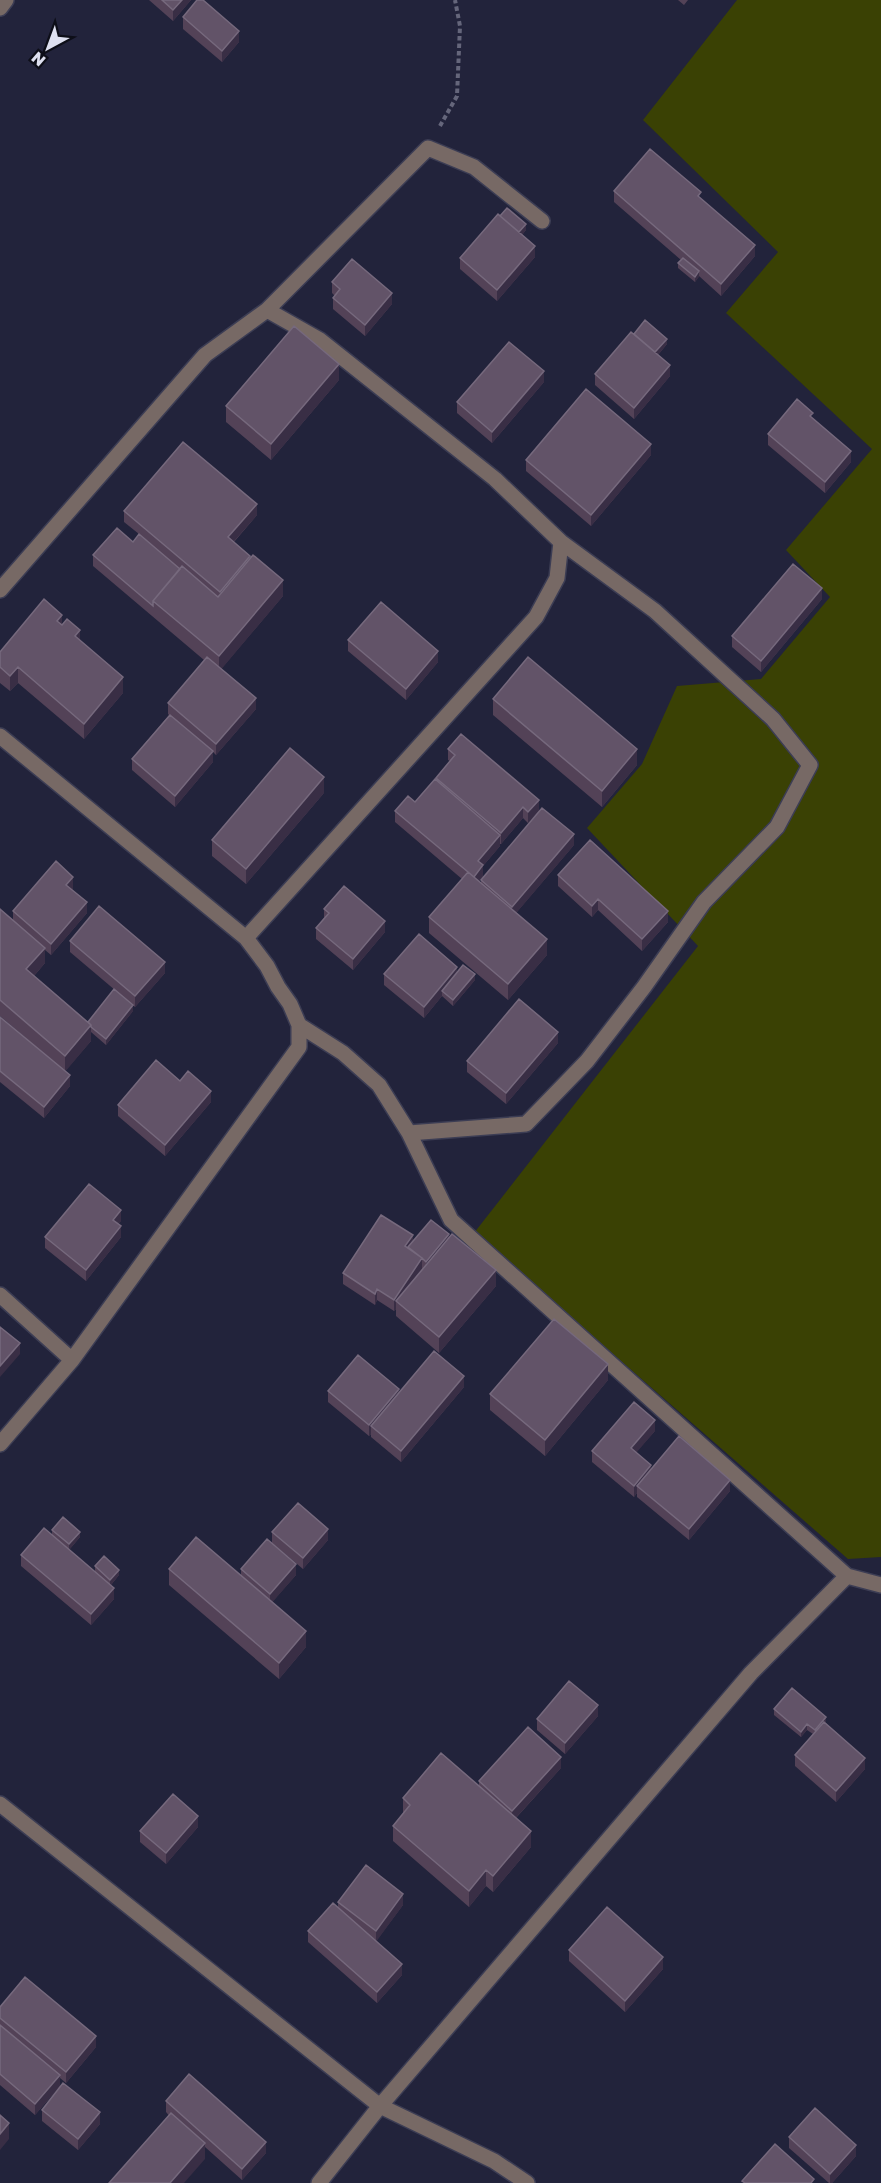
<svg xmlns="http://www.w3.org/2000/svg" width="881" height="2183" viewBox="0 0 881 2183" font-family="'Golos Text',sans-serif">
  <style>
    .green { fill: #3a4104 }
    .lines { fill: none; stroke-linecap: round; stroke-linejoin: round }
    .minor-casing { stroke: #3c3d54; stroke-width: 18 }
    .path { stroke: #65667b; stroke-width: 4; stroke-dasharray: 4.5 3; stroke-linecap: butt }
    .minor { stroke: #776965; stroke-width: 15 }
    .wall { fill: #534257 }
    .shaded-wall { fill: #392e45 }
    .building { fill: #625368; stroke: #76697d; stroke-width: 1.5 }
  </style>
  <rect width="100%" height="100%" fill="#22233b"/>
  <path class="green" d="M737 0H881V1557L848 1559 474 1233 698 946 587 828 642 764 677 686 761 679 830 597 786 550 872 449 726 313 778 252 643 120Z"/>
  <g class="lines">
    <g class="minor-casing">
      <path id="minor" d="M0 8 6 0
        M267 310 428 148 474 167 542 221
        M0 590 205 355 267 310 320 340 495 479 561 542 557 578 536 617 246 938
        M0 736 246 938 267 966 278 987 290 1004 299 1025V1047L72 1360 0 1444
        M299 1025 343 1053 379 1085 409 1133 451 1220 847 1576
        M409 1133 526 1124 587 1061 644 987 704 902 777 827 810 765 773 719 655 611 561 542
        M0 1295 72 1360
        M0 1804 380 2106 494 2161 527 2183
        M319 2183 380 2106 751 1673 847 1576 881 1585"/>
    </g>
    <path class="path" d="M440 126 457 96 460 26 455 0"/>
    <use href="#minor" class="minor"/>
  </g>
  <path class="wall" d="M149 0H191L173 21Z
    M678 0H688L684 5Z
    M183 17 239 42 222 62 183 29Z
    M614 191 701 199 755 256 721 296 699 276 695 282 678 268V263L681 260 614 202Z
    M500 216 526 230 522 235 535 257 497 301 460 269V258Z
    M332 282 392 304 365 336 333 309V298L335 296 332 293Z
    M634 334 667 344 658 355 670 376 634 419 595 385V374Z
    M339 380 271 460 226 422V406Z
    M544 382 492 443 457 413V402Z
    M813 419 851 462 825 493 768 445V434Z
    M651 455 591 526 526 471V460Z
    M124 511 257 515 234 542 250 559 283 596 221 669 256 709 216 755 213 752V762L175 807 132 770V759L169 715 168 714V703L204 660 93 566V555L133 542 139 534 124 522Z
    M822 599 761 672 732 647V636Z
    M62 625 80 641 123 693 84 739 18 683 10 691 0 683V652Z
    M348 640 438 662 406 700 348 651Z
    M493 699 637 765 602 807 493 715Z
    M448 749 539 811 528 823 523 818 501 844H500V846L483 866V876L479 881 481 883V880L574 845 516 913 547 955 508 1000 429 933V917L462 879 395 822V811L415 802 436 780V778L450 761 448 760Z
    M324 793 246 884 212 856V840Z
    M558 875 668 922 642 951 598 910 592 917 558 886Z
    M73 888 72 890 87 913 51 955 45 950V963L34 976 88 1022 133 1011 106 1045 91 1032V1041L65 1071 70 1086 44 1118 0 1082V1018L47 1056 0 1016V909L13 920V911Z
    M324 909 385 932 353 970 316 939V928L324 918Z
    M70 941 165 973 135 1007 70 952Z
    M457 972 475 980 453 1006 442 996 424 1018 384 985V974Z
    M558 1043 506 1104 467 1072V1061Z
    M211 1102 165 1156 118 1116V1105Z
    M121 1221 118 1224 121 1237 86 1281 45 1248V1237Z
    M449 1238 496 1286 439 1353 396 1316V1309L394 1311 377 1300 375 1305 343 1284V1273L413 1242Z
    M608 1380 545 1456 490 1410V1394Z
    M464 1387 401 1462 371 1437V1434L369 1436 328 1402V1391L399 1393Z
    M655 1431 636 1452 651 1469 730 1491 689 1540 637 1497V1493L634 1497 592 1462V1451Z
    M52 1530 80 1537 69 1550 95 1572V1566L119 1575 111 1585 114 1599 91 1625 21 1566V1555L52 1535Z
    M272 1532 328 1540 303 1569 272 1543Z
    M169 1569 241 1575V1569L296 1575 272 1602 306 1647 279 1679 169 1585Z
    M774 1709 826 1723 865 1769 836 1802 795 1766V1755L813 1734 807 1730 801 1737 774 1715Z
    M598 1716 565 1754 537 1730V1719Z
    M561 1768 516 1818 531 1847 493 1892 486 1886 469 1907 393 1841V1826L403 1814V1798L479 1786V1781Z
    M198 1827 166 1864 140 1842V1831Z
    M338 1902 403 1905 376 1941 402 1975 377 2003 308 1942V1931L338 1907Z
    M569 1950 663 1969 625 2012 569 1961Z
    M0 2007 96 2047 66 2083 60 2078V2086L35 2115 0 2085Z
    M166 2101 266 2153 242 2180 205 2147V2159L166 2112Z
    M42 2110 100 2124 78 2150 42 2121Z
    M789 2137 856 2156 832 2183H829L789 2148Z"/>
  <path class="shaded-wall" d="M182 0H191L173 21V10Z
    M239 31V42L222 62V51Z
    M526 224V230L517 241V235Z
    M755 245V256L721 296V284Z
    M535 246V257L497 301V290Z
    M699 271V277L695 282V277Z
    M392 293V304L365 336V325Z
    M667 339V344L653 361V356Z
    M339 364V380L271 460V444Z
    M670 365V376L634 419V408Z
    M544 371V382L492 443V432Z
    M651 444V455L591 526V515Z
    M851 451V462L825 493V482Z
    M257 504V515L228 548V537Z
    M250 556V567L220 603V592Z
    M283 580V596L219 672V656Z
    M822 588V599L761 672V661Z
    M62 615V631L57 621Z
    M80 630V646L75 636Z
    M438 651V662L406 700V689Z
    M18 667V683L10 691V676Z
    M123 677V693L84 739V724Z
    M256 698V709L216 755V744Z
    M637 749V765L602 807V791Z
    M213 751V762L175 807V796Z
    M324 777V793L246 884V869Z
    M539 800V811L528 823V812Z
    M523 807V818L501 844V833Z
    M574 834V845L512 918V907Z
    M500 835V846L483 866V876L473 888V877L478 861Z
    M73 877V888L66 896V885Z
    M598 899V910L592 917V906Z
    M87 902V913L51 955V944Z
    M668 911V922L642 951V939Z
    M385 921V932L353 970V959Z
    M547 939V955L508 1000V984Z
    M45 948V963L26 985V969Z
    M165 962V973L135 1007V996Z
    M457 967V978L442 991V996L424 1018V1007Z
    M475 974V980L453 1006V1000Z
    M133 1005V1011L106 1045V1039Z
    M91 1025V1041L65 1072V1056Z
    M558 1032V1043L506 1104V1093Z
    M70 1075V1086L44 1118V1107Z
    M211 1091V1102L165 1156V1145Z
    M121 1210V1221L113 1231V1220Z
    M121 1226V1237L86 1281V1270Z
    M449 1234V1240L426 1267V1262Z
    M413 1235V1246L408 1247V1253L405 1246Z
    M422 1258V1269L396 1301V1309L394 1311V1300Z
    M496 1270V1286L439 1353V1337Z
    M377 1289V1300L375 1305V1294Z
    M20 1343V1354L0 1377V1366Z
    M608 1364V1380L545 1456V1440Z
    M464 1376V1387L401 1462V1451Z
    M399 1389V1400L371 1426V1434L369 1436V1425Z
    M655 1420V1431L631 1459V1448Z
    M651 1465V1476L637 1486V1493L634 1497V1486Z
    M730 1480V1491L689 1540V1529Z
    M328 1529V1540L303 1569V1558Z
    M80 1532V1537L69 1550V1544Z
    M296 1564V1575L270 1605V1594Z
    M119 1570V1575L110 1586V1580Z
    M114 1588V1599L91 1625V1614Z
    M306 1631V1647L279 1679V1663Z
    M598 1705V1716L565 1754V1743Z
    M826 1717V1723L815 1736V1730Z
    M807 1724V1730L801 1737V1732Z
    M561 1757V1768L512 1822V1811Z
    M865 1758V1769L836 1802V1791Z
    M198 1816V1827L166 1864V1853Z
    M531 1831V1847L493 1892V1876Z
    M486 1870V1886L469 1907V1891Z
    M403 1894V1905L376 1942V1931Z
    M663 1957V1969L625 2012V2001Z
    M402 1964V1975L377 2003V1992Z
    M96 2036V2047L66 2083V2072Z
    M60 2075V2086L35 2115V2104Z
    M100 2112V2124L78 2150V2139Z
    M9 2123V2139L0 2150V2134Z
    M266 2142V2153L242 2180V2169Z
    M205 2143V2159L184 2183H170Z
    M856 2145V2156L832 2183H830V2174Z"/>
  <path class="building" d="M162 0H182L173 10Z
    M197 0H203L239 31 222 51 183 17Z
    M650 149 701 192 698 196 755 245 721 284 614 191Z
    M507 208 526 224 519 232 500 216Z
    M498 214 535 246 497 290 460 258Z
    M683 258 699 271 695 277 678 263Z
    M352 259 392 293 365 325 333 298 340 289 332 282Z
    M645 320 667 339 655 352 634 334Z
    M294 326 339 364 271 444 226 406Z
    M631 332 670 365 634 408 595 374Z
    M509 342 544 371 492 432 457 402Z
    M586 389 651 444 591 515 526 460Z
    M797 399 813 413 810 416 851 451 825 482 768 434Z
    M183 442 257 504 228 537 250 556 220 592 124 511Z
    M117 528 133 542 139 534 180 569 153 601V606L93 555Z
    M253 555 283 580 219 656 153 601 182 566 218 597Z
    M793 564 822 588 761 661 732 636Z
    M44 599 62 615 57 621 62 625 67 619 80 630 75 636 123 677 84 724 18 667 10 676 0 667V652Z
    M381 602 438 651 406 689 348 640Z
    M207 657 256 698 216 744 168 703Z
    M528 657 637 749 602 791 493 699Z
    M170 715 213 751 175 796 132 759Z
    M461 734 539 800 528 812 523 807 501 833 436 778 455 755 448 749Z
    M290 748 324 777 246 869 212 840Z
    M435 779 500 835 478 861 483 865 474 877 395 811 408 796 415 802Z
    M542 808 574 834 512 907 481 880Z
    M590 840 668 911 642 939 598 899 592 906 558 875Z
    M56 861 73 877 66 885 87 902 51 944 13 911Z
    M468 872 547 939 508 984 429 917Z
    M344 886 385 921 353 959 316 928 329 913 324 909Z
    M99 906 165 962 135 996 70 941Z
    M0 909 45 948 26 969 91 1025 65 1056 0 1000Z
    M419 934 457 967 424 1007 384 974Z
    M463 965 475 974 453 1000 442 991Z
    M114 989 133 1005 106 1039 91 1027V1025L88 1022Z
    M519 999 558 1032 506 1093 467 1061Z
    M0 1017 70 1075 44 1107 0 1071Z
    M156 1060 180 1081 188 1071 211 1091 165 1145 118 1105Z
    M89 1184 121 1210 113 1220 121 1226 86 1270 45 1237Z
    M381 1215 413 1235 405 1246 422 1258 394 1300 377 1289 375 1294 343 1273Z
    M431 1220 449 1234 426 1262 422 1258 408 1247Z
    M452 1234 496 1270 439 1337 396 1301Z
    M554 1319 608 1364 545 1440 490 1394Z
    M0 1327 20 1343 0 1366Z
    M434 1351 464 1376 401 1451 371 1426Z
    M358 1355 399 1389 369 1425 328 1391Z
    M634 1402 655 1420 631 1448 651 1465 634 1486 592 1451Z
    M679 1436 730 1480 689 1529 637 1486Z
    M298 1503 328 1529 303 1558 272 1532Z
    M63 1517 80 1532 69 1544 52 1530Z
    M44 1528 114 1588 91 1614 21 1555Z
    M196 1537 306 1631 279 1663 169 1569Z
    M267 1539 296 1564 270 1594 241 1569Z
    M104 1556 119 1570 110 1580 95 1566Z
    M569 1681 598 1705 565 1743 537 1719Z
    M792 1688 826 1717 815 1730 807 1724 801 1732 774 1709Z
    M824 1722 865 1758 836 1791 795 1755Z
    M528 1727 561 1757 512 1811 479 1781Z
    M441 1753 531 1831 493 1876 486 1870 469 1891 393 1826 410 1805 403 1798Z
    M173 1794 198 1816 166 1853 140 1831Z
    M366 1865 403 1894 376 1931 338 1902Z
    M333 1903 402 1964 377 1992 308 1931Z
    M607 1907 663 1957 625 2001 569 1950Z
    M25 1977 96 2036 66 2072 0 2018V2007Z
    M0 2025 60 2075 35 2104 0 2074Z
    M189 2074 266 2142 242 2169 166 2101Z
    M63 2083 100 2112 78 2139 42 2110Z
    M815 2108 856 2145 830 2174 789 2137Z
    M171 2113 205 2143 170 2183H109Z
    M0 2115 9 2123 0 2134Z
    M775 2144 814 2179 811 2183H745L742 2181Z"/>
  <g transform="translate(48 48) rotate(221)" stroke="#0d0e18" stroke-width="4.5" paint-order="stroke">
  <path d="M0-4.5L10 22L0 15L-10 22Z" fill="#dee0f0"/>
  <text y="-9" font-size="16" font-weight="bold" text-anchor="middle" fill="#dee0f0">N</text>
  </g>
</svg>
